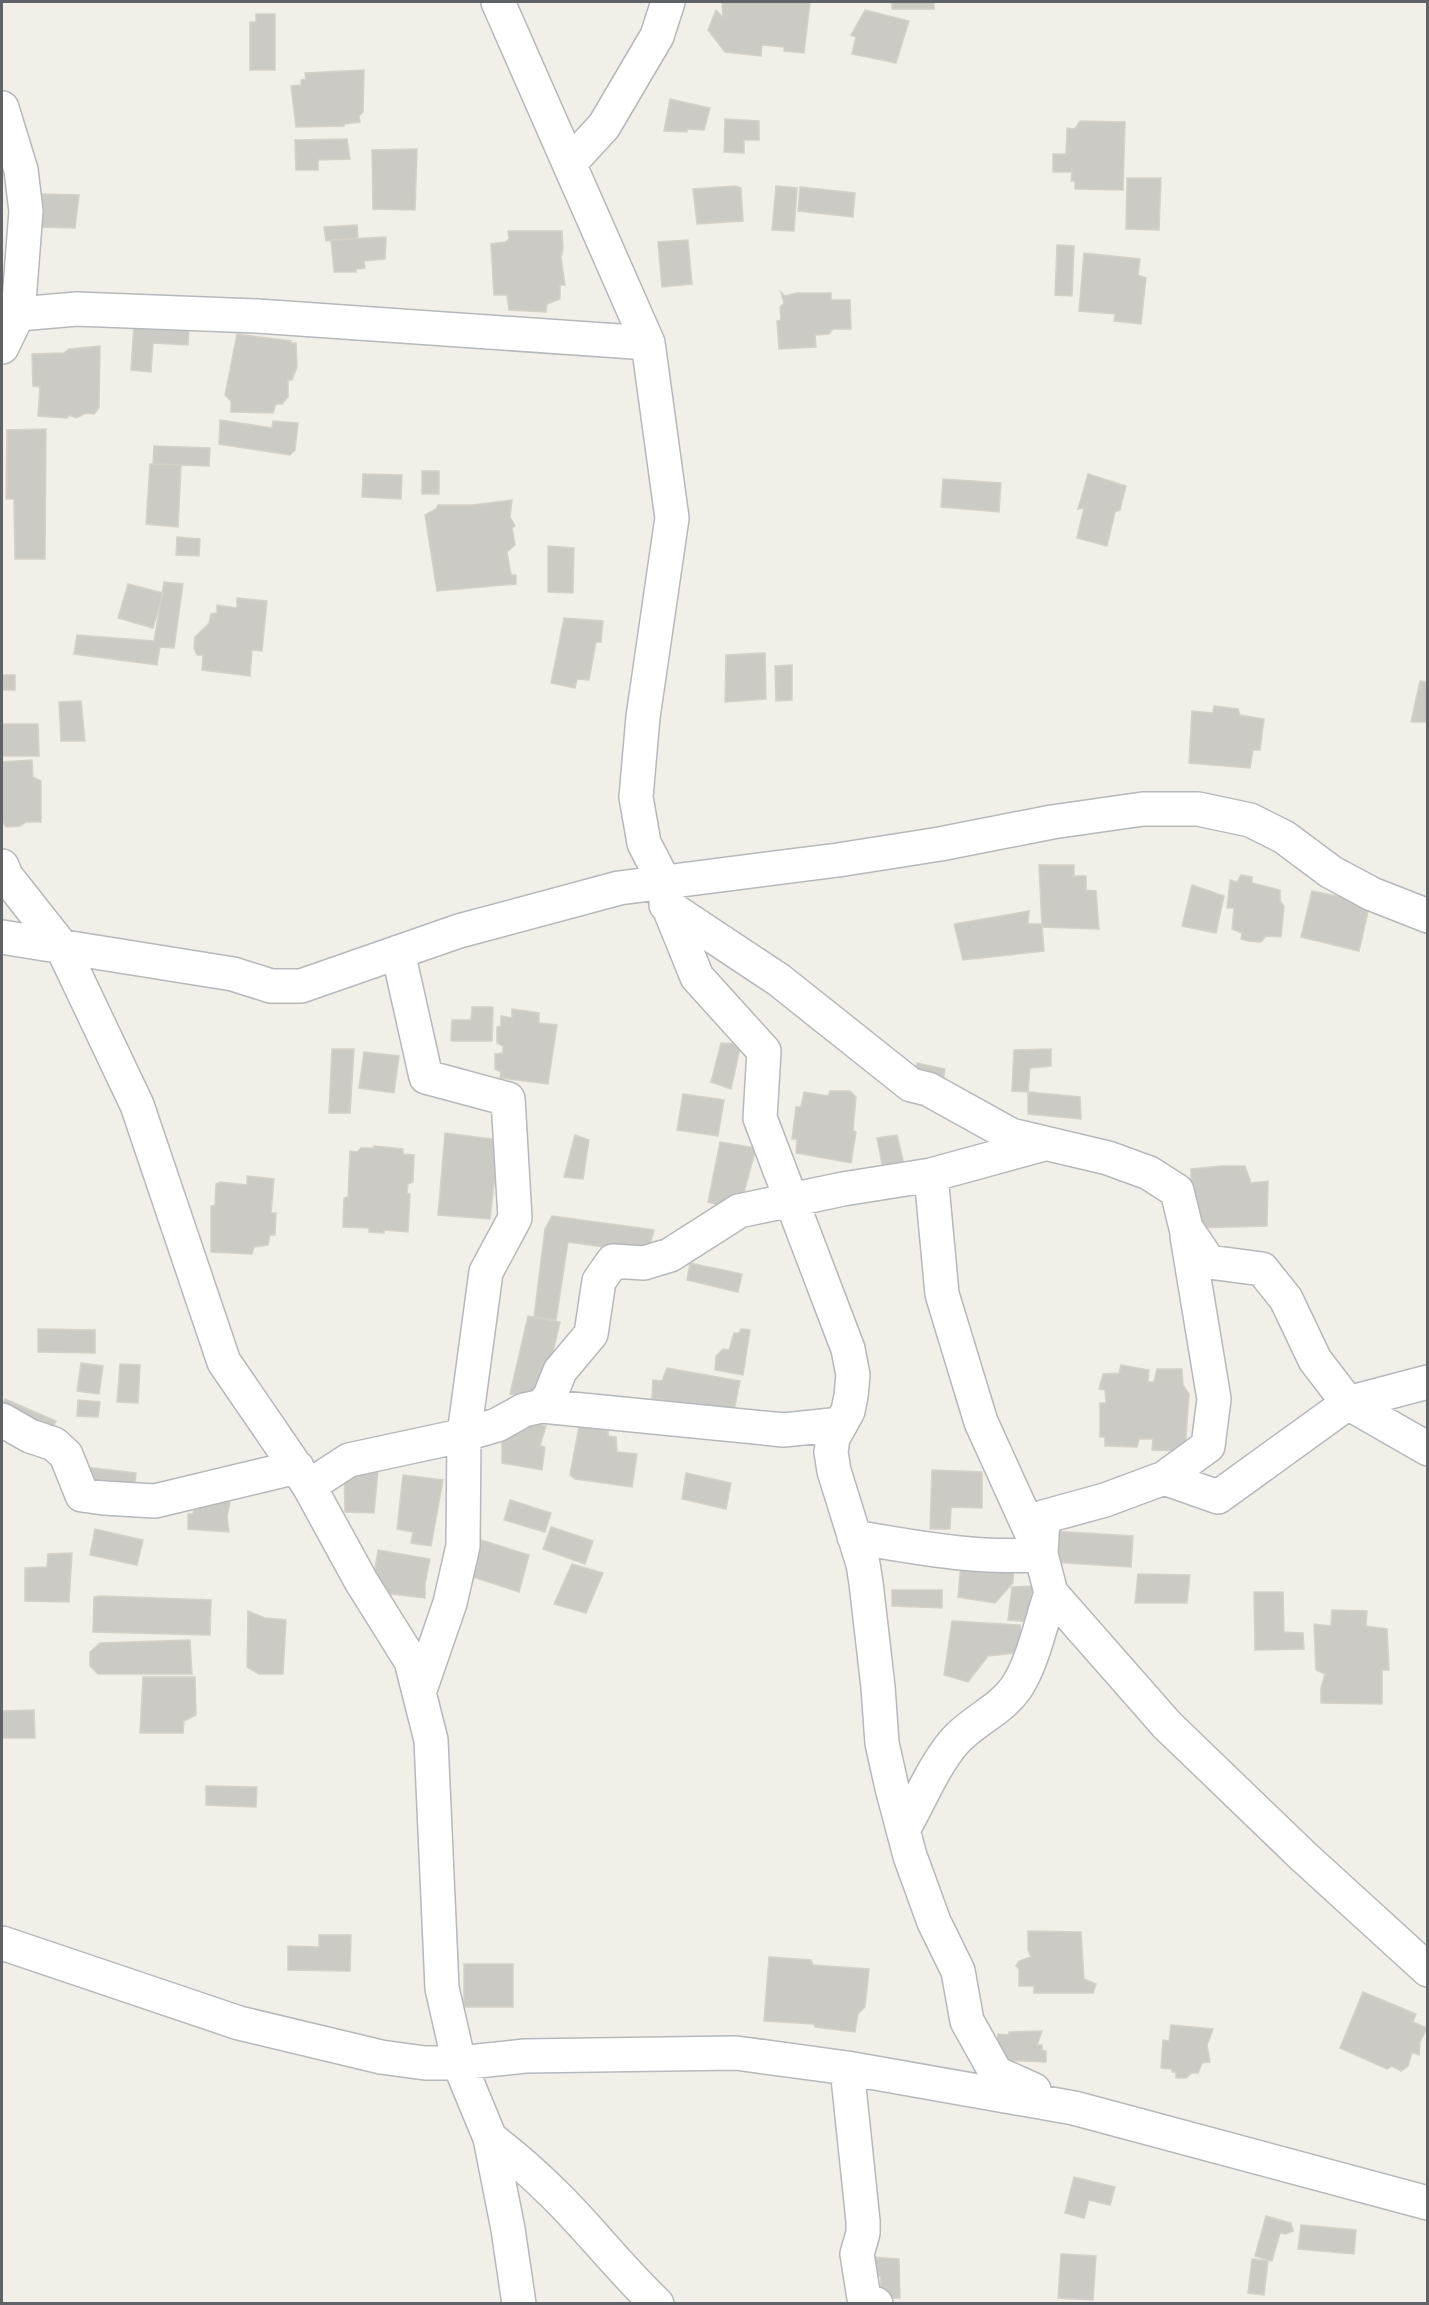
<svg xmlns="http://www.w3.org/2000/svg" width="1429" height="2305" viewBox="0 0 1429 2305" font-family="Karla,sans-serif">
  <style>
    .building { fill: #cccac5; stroke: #d6d1c6; stroke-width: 1.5 }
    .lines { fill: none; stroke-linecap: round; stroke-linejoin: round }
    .minor-casing { stroke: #b5b8bc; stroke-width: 36 }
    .minor { stroke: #fff; stroke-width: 33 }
  </style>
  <rect width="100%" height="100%" fill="#f1efe8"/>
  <path class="building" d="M722 2H810L804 53 784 51V47L762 45 761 56 725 52 708 30 716 10 723 17Z
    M892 2H934V9H892Z
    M865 10 909 21 896 63 852 54 856 37 851 35Z
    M256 14H275V70H250V22H256Z
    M364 70 363 112 359 116 360 122 344 124V126L296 127 291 86 301 85V80L306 79 305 73Z
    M670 99 710 108 704 130 687 129V132L664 131Z
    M725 119 759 121V140H744V153L724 152Z
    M1080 121 1125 122 1123 190 1075 189V181H1071L1072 172H1053V154H1066L1067 128 1075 129Z
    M347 139 350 159 318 160V170H296L295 140Z
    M417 149 415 210 373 209 372 150Z
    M1127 178H1161L1159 230 1126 229Z
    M736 186 741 188 743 221 697 224 693 189Z
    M776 186 797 188 794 231 772 230Z
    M800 187 855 193 853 217 798 211Z
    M43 194 79 195 75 228 39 227Z
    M357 225 358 238 326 241 324 227Z
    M508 231H562L563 249 561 257 565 285H560V299L547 304 546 312 509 310 507 295H494L491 244 505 242 509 239Z
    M386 237 385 259 364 261 365 268 356 269V272H334L331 240Z
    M688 240 692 284 662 287 658 242Z
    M1057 245 1074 246 1072 296 1055 295Z
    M1084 253 1140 259 1138 275 1146 278 1141 324 1114 321 1115 314 1079 311Z
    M781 292 785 296 797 293H831V300H850L851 329H833L829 334 815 335 816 347 779 349 777 321 781 320 780 307 784 303Z
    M134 324 189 328 188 345 153 343 151 372 131 370Z
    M237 334 291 341V343H296L297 367 292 380H288V397L282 404H276L273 413 231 412V401L225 395Z
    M100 346 99 408 94 414 86 413 76 418 69 415 67 418 38 416 40 387 33 386 32 354 64 353 69 349Z
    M220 420 272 428 273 421 298 423 295 450 290 455 219 444Z
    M46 429 45 559H15L14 499H6L7 430Z
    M154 446 210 448 209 466 153 464Z
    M150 464 181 465 178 527 146 524Z
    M422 471H439V494H422Z
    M363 474 402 475 401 499 362 497Z
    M1088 474 1126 486 1120 510 1115 512 1107 546 1077 538 1084 508 1078 509Z
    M943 479 1001 483 999 512 941 507Z
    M512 500 510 517 515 526 512 528 515 545 507 552 511 575H516V584L437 591 425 515 436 509 438 505H473Z
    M177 537 200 539 199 556 176 555Z
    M548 546 574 548 573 593 548 592Z
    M164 582 183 584 174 648 160 647 157 665 74 654 77 635 154 641Z
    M128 584 163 593 153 628 118 618Z
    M237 598 267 601 262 651 252 650 250 676 202 670 203 655H197L194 648 195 637 209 623 211 614 217 613V605L237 608Z
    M564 618 603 621 601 642H596L589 680 577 679 575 688 551 683Z
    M765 653 766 699 725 702 726 655Z
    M792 665V700L776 701 775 666Z
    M2 675H15V690H2Z
    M1420 681 1428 682V722H1411Z
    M81 701 85 741H61L59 702Z
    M1214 706 1238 709 1240 715 1264 719 1260 750H1253L1250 768 1189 763 1192 711 1213 713Z
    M2 724H38L39 756H2Z
    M32 760 33 777 41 781V822H26L20 826 6 827 2 821V762Z
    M1039 865H1074V876H1086V890L1096 891 1099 929 1042 927Z
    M1241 875 1252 877V883L1280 890V900L1284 907 1281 937 1266 936 1261 942 1248 941 1241 939 1242 933 1232 929 1234 908H1227L1230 880 1237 882Z
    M1192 885 1224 896 1216 933 1182 926Z
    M1312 891 1370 903 1359 951 1301 937Z
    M1029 911 1028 924H1042L1044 951 963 960 954 924Z
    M472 1007H493L492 1041H451L452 1020H471Z
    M512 1009 539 1013V1023L557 1025 548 1084 500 1078 501 1072 495 1069V1054L503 1053V1046L497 1043V1027L501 1026V1016L512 1018Z
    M721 1043 741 1044 731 1089 711 1082Z
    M332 1049H354L350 1113H329Z
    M1051 1049V1066L1030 1068 1028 1092 1012 1091 1014 1050Z
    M364 1052 399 1056 394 1093 359 1088Z
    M917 1063 945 1069 942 1087 913 1082Z
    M830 1091H850L856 1097 853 1130 856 1132 851 1163 796 1153 797 1139H792L796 1107H801L804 1092 828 1096Z
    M1028 1092 1080 1097 1081 1119 1028 1114Z
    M683 1094 724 1100 718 1136 677 1130Z
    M445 1133 499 1140 490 1219 438 1215Z
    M575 1135 589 1140 583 1179 564 1177Z
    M897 1135 906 1173 884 1175 877 1138Z
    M720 1142 756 1148 739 1211 708 1202Z
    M374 1146 403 1149V1154L414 1155 413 1182 408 1184 407 1194H410L408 1232 384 1230V1233L369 1232V1228L343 1227 344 1198 348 1197 350 1151 357 1152 361 1148H375Z
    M1222 1166H1245L1251 1183 1268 1181 1267 1226 1191 1228V1169Z
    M247 1176 274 1179 271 1213H276L275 1235H270L268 1245 254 1247 252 1254 211 1252V1206L215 1205 216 1184 220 1182 247 1185Z
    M552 1216 654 1230 648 1253 568 1242 556 1320 534 1317 545 1229Z
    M690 1263 742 1274 738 1292 687 1280Z
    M528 1316 560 1322 544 1390 540 1399 510 1394Z
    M38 1329 95 1330V1353L38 1352Z
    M741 1329 750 1330 743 1375 715 1370 716 1356 723 1349 729 1350 734 1333H739Z
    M81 1363 103 1366 99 1394 77 1391Z
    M120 1364 140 1365 138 1403 117 1402Z
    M1121 1365 1149 1370 1148 1382H1154L1157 1369H1182L1183 1385 1189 1394 1185 1451 1152 1450 1153 1439H1139L1137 1447 1105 1446V1437H1100V1403H1106L1105 1390 1099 1389 1103 1374 1119 1373Z
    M667 1368 740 1381 734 1411 652 1398 653 1380 662 1381Z
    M5 1399 56 1421 49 1434 2 1407Z
    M78 1400 100 1402 98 1417 77 1416Z
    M515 1418 546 1426 540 1446 545 1447 542 1470 502 1463V1443Z
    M580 1421 603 1425 604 1431H608V1436L616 1437 617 1452 637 1454 632 1487 575 1479 570 1475Z
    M84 1467 136 1473 134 1493 82 1487Z
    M344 1468 378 1470 374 1513 345 1512Z
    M932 1470 982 1472V1508L951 1507 950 1529H930Z
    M686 1473 731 1483 726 1509 682 1499Z
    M403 1475 443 1480 431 1546 411 1543 413 1532 397 1529Z
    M214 1489 232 1491 227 1517 229 1532 188 1529V1514H193L194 1508 197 1509 198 1505 212 1504Z
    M510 1500 551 1513 545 1532 504 1520Z
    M551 1527 593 1541 585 1564 543 1549Z
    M95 1529 143 1540 137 1565 90 1555Z
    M1052 1531 1133 1536 1131 1567 1050 1562Z
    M481 1540 529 1555 519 1592 473 1577Z
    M378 1550 430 1559 425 1583V1598L375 1592 374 1575Z
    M72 1553 69 1602 25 1601V1568L47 1567 48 1554Z
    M961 1562 1014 1563 1013 1583 995 1603 958 1597Z
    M572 1564 603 1573 586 1613 554 1604Z
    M1138 1574 1190 1575 1187 1603H1135Z
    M1033 1586 1028 1622 1008 1620 1012 1587Z
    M892 1590H942V1608L892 1606Z
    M1254 1592H1283L1284 1632 1303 1633 1304 1649 1255 1650Z
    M101 1596 211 1600 210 1635 93 1632 94 1597Z
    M1332 1610 1367 1611 1366 1626 1387 1629 1389 1670H1382V1704L1321 1703V1688L1325 1674 1316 1670 1314 1624 1331 1626Z
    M248 1611 265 1618 286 1620 283 1674H259L247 1667Z
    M952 1621 1020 1625 1025 1652 988 1656 968 1682 944 1675Z
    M190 1640 192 1674H98L90 1666V1652L100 1643Z
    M143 1677H195L196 1715 184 1721 183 1733H140Z
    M34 1710 35 1738H2V1711Z
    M206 1786 257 1787 256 1807 206 1805Z
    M1028 1931 1081 1932 1084 1979 1096 1984 1093 1993H1034V1986H1019V1969L1016 1966 1019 1961 1031 1957 1028 1950Z
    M319 1935H351L350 1971 288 1970V1946L319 1947Z
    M769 1957 811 1960 813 1965 869 1969 865 2007 858 2014 855 2032 815 2027 814 2024 764 2021Z
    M464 1964H513V2007H464Z
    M1363 1992 1416 2014 1413 2022 1427 2028 1420 2042 1419 2055 1412 2052 1408 2066 1401 2071 1392 2066 1387 2069 1340 2048Z
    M1171 2025 1213 2029 1207 2045 1210 2062 1202 2063 1198 2073H1192L1186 2078H1176V2072H1172V2069L1161 2068 1163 2040 1169 2041Z
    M1042 2031 1037 2045H1042V2050L1046 2051V2062L1001 2060 996 2046 998 2034 1008 2035 1009 2032Z
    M1074 2177 1115 2187 1110 2205 1089 2200 1084 2218 1065 2213Z
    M1266 2216 1291 2223 1293 2231 1286 2234 1280 2233 1272 2261 1255 2256Z
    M1301 2225 1356 2230 1354 2254 1298 2249Z
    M1061 2254 1096 2256 1093 2300 1058 2298Z
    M871 2257 899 2259 900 2298H880L881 2276H870Z
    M1252 2259 1268 2261 1264 2295 1248 2293Z"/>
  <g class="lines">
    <g class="minor-casing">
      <path id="minor" d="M498 2 648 343 672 518 643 717 636 797 644 843 664 882
        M2 108 21 170 26 211 18 314 2 347
        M570 163 604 126 657 36 668 2
        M18 314 77 309 257 316 648 343
        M2 866 6 876 62 947 137 1105 224 1362 309 1486 361 1581 411 1661 431 1740 442 1988 459 2063 490 2138 508 2229 519 2304
        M666 905 779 980 911 1085 928 1089 1011 1135 1108 1158 1149 1173 1177 1191 1186 1228 1209 1262 1262 1269 1286 1299 1315 1360 1348 1403 1428 1449
        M669 908 697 977 764 1051 760 1118 848 1349 853 1375 851 1396 848 1411 833 1438 831 1452 834 1471 863 1564 866 1583 878 1687 882 1743 892 1788 910 1856 934 1922 958 1971 967 2021 996 2073 1034 2090
        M2 937 233 974 271 986H301L459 931 619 888 838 860 940 844 1052 822 1143 809H1198L1250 820 1284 837 1331 872 1372 894 1428 916
        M398 952 426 1077 508 1099 515 1218 486 1272 464 1435 463 1546 450 1603 419 1693
        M931 1175 942 1294 981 1422 1041 1554 1051 1593 1167 1725 1303 1856 1428 1970
        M542 1406 784 1430 841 1424
        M2 1420 30 1436 54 1444 66 1455 82 1495 104 1498 155 1501 297 1467
        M1164 1478 1208 1446 1214 1399 1187 1236
        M309 1486 349 1460 456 1437 497 1425 524 1410 542 1406 550 1396 560 1371 591 1334 599 1281 613 1261 644 1263 670 1255 739 1211 843 1189 931 1175 1044 1144
        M854 1537C914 1547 980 1560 1041 1554L1043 1517 1105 1500 1164 1478 1218 1497 1348 1403 1428 1382
        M903 1830C919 1802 933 1767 954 1742 972 1721 1000 1711 1016 1688 1033 1663 1041 1622 1051 1593
        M2 1943 239 2023 381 2057 425 2063H459L525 2056 736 2053 847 2068 1074 2108 1428 2203
        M847 2068 863 2221V2233L857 2254 864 2298 876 2304
        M490 2138C512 2155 533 2173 553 2193 589 2228 620 2269 657 2304"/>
    </g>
    <use href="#minor" class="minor"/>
  </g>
  <rect width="1429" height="2305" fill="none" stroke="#5f6368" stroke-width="6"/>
</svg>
